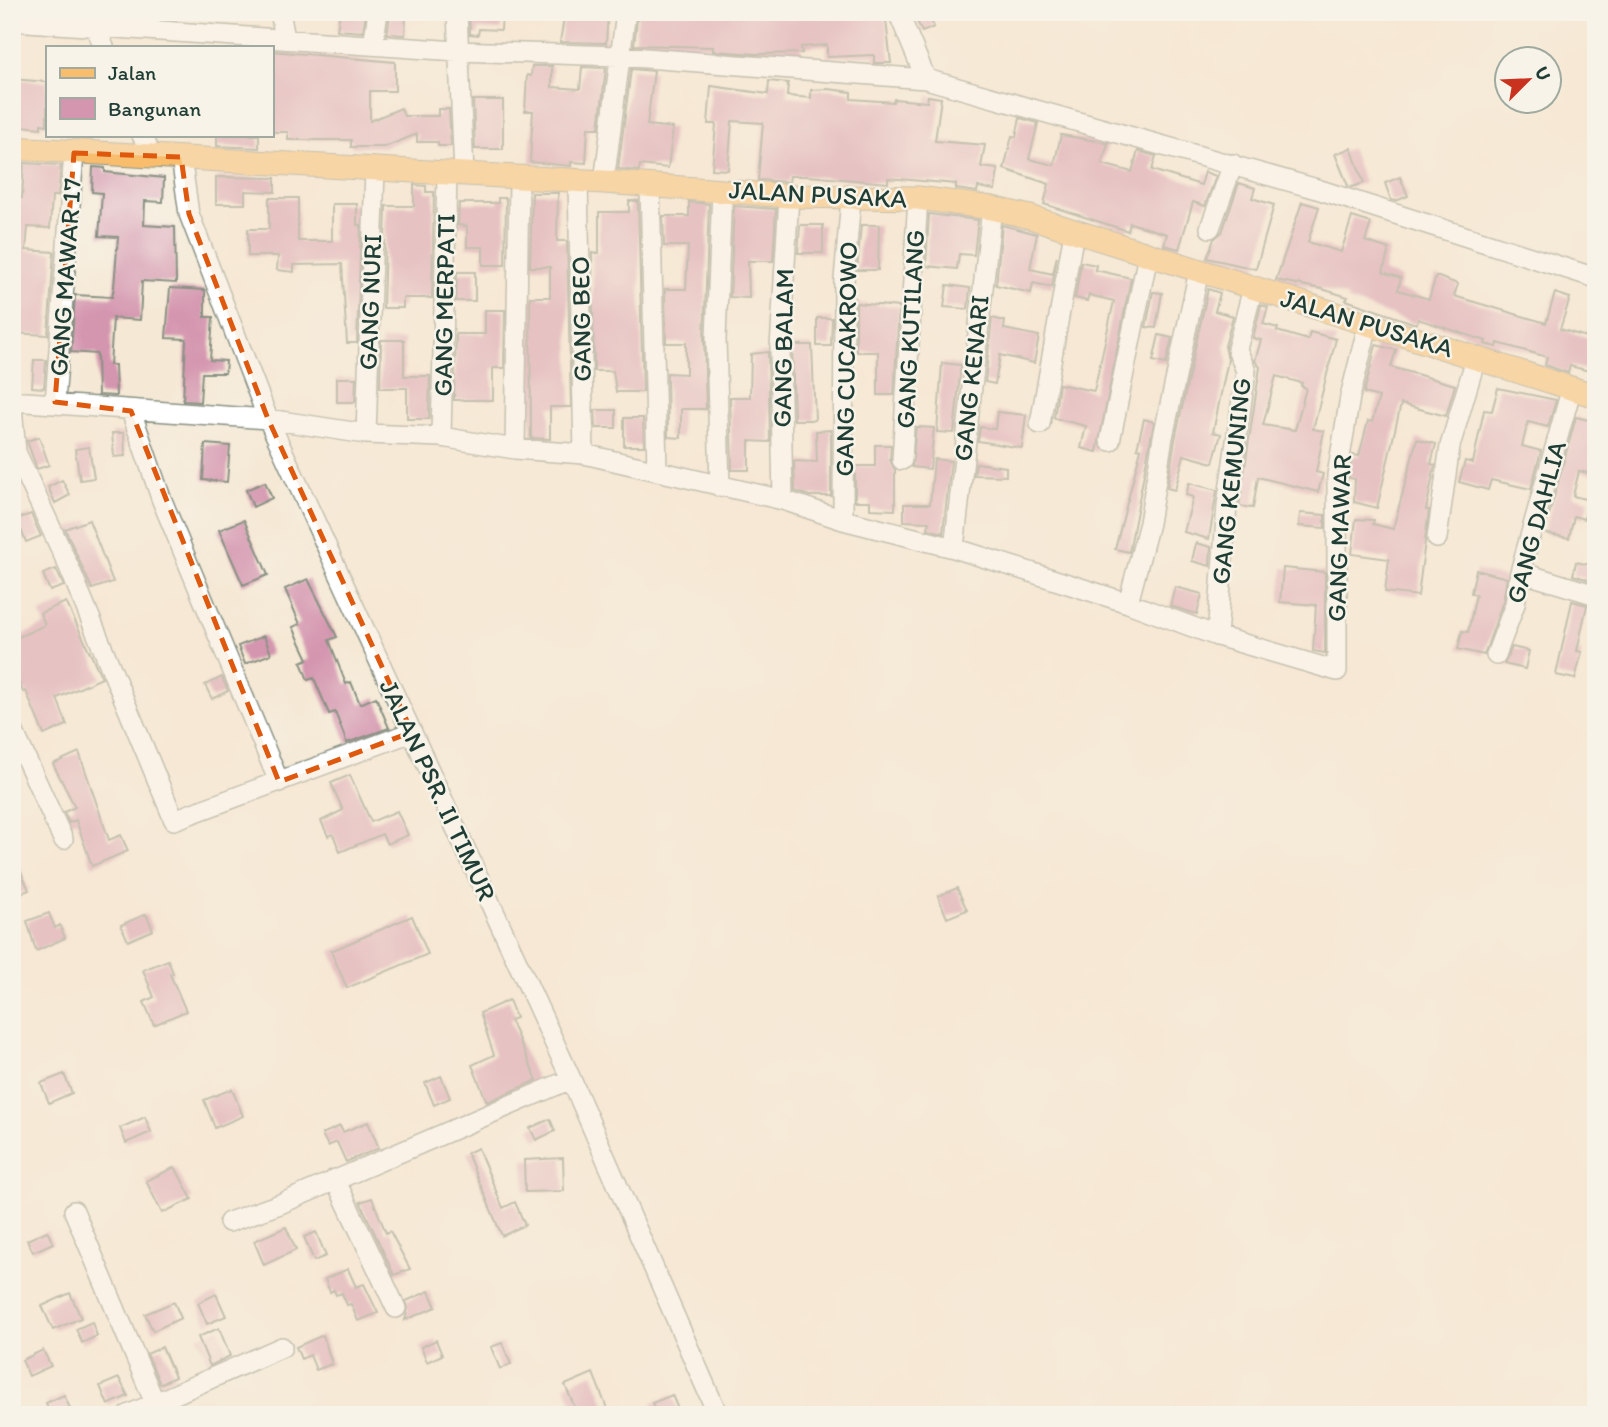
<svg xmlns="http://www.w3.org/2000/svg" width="1608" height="1427" viewBox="0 0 1608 1427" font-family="Itim,sans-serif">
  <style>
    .building { fill: #d495af; fill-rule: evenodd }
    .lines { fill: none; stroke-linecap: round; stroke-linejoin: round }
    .minor-casing { stroke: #8a9284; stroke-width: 22 }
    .major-casing { stroke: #8a9284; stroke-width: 25 }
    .minor { stroke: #fff; stroke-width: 19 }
    .major { stroke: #f9be6d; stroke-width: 23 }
    .marked { fill: none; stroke: #de580e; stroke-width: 5; stroke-dasharray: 14 9; stroke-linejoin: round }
    .labels { text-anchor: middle; stroke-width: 5; stroke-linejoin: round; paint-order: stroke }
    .street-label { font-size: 26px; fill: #1f3d34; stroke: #f7f3e8 }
  </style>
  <rect width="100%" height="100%" fill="#f7f3e8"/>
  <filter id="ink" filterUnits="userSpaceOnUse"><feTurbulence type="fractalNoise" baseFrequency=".0143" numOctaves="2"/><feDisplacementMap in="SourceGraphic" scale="14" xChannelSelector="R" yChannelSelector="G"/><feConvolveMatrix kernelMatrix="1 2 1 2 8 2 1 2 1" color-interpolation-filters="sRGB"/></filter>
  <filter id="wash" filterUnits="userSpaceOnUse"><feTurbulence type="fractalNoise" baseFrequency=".00686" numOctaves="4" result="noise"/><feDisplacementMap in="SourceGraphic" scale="28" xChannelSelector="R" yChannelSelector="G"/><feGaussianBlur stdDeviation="1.57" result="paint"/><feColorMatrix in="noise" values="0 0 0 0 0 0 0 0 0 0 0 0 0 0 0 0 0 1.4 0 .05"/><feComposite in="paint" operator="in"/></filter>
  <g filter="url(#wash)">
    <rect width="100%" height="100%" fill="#f5e8d4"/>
    <g id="blocks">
      <path class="building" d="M340 12H366L363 32 337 30Z
        M469 12H502L501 30 479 29 478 35 470 34Z
        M565 12H608L606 43 560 42Z
        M638 12H885L891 63H874V55L827 57V45L801 47 802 53 756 54 713 51V47L634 45Z
        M913 12H927L934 27 922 32Z
        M390 15 406 16 405 35 387 34Z
        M271 51 395 62V91H370V121L401 108 404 116H438V109H449L451 146H438V142H417V134L385 147H351V140H288V132H271Z
        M532 66H552V87L580 89 582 67 606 68 599 128H588L586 163 571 162V166L530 162 533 111H525L527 75 531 76Z
        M631 69 654 71 647 125 673 128 668 168 640 165 639 171 618 169Z
        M12 79 47 82V125L41 124V128L12 125Z
        M769 81 788 83 787 96 811 98V90L828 89 851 92V99L893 102 894 99 927 102 928 96 941 98 935 141 985 145 981 167 998 169 995 190 978 187 977 192 956 189V184L888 178V183L808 176H790L789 182 758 180 763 123 732 121 728 170 712 169 716 124H708L711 86 768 94Z
        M473 100H503V149H475Z
        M1020 118 1038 123 1029 159 1054 165 1061 135 1108 143 1102 164 1132 172 1138 151 1156 156 1152 170 1201 185 1205 172 1216 176 1205 206 1193 202 1179 249 1164 245 1167 234 1130 223 1128 231 1044 204 1049 184 1004 169 1012 136 1016 137Z
        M217 135H259V148L217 146Z
        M1351 148 1364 183 1352 187 1348 186 1335 154Z
        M24 163 61 165 58 196H52L50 228 28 227 26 250 54 252 48 335 12 333 14 197 22 198Z
        M93 167 105 168V172L164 178 163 202 145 201 144 225 175 227 176 283 142 281 140 320 113 318 110 365H115L116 396 98 395 97 354 71 352 75 295 112 297 114 287 118 237 99 236 102 193 92 192Z
        M216 177 275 178V192L245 191V204H216Z
        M1400 177 1408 196 1396 201 1391 200 1385 183Z
        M1239 183 1255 188 1252 198 1274 205 1256 269 1207 258 1214 239 1222 232Z
        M414 185 426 186V192H434L432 298H403V308H383L386 206H414Z
        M532 193H558L557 241H567L571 407H550V439L531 438 530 297H550V267H530Z
        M269 198H298V241H332V204H357V225H361L357 343H347L342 264 294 265V272L277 270 278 256H248V229H269Z
        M498 198H506L505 265H483V247H467V226L458 225 459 203H498Z
        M629 201H638L643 392H616L613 371H594L592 253H599V212H629Z
        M689 202 709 204 704 338 706 409H681V438L668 437 667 373 686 374V343H666L665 289H686L688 246H664L663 216H689Z
        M1302 202 1319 207 1308 242 1341 252 1352 217 1371 223 1365 241 1389 249 1383 272 1401 278 1398 290 1429 299 1436 276 1458 284 1454 296 1546 323 1555 293 1570 298 1560 329 1596 340 1593 372 1570 366 1568 373 1545 365 1547 357 1498 343 1497 347 1485 344 1486 341 1418 319 1416 324 1346 300 1348 297 1322 289 1276 280Z
        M734 206 776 209 773 261H748L749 298 730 297Z
        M929 214 978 220 974 255 959 254 957 269 926 266Z
        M800 225H823V253H798Z
        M861 225H879L878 270H857Z
        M1002 225 1037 234 1030 269 1053 274 1057 256 1052 287 1033 283 1031 293 996 285Z
        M1081 262 1096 265 1095 270 1131 278 1097 452 1081 448 1086 426 1054 418 1059 384 1094 391 1114 301 1089 295 1087 301 1075 298Z
        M457 272H475V301H456Z
        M947 285 970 288 968 309 944 307Z
        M170 288 205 290V317H213L210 360 226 361 225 373H202L200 402 183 401 186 339 166 338Z
        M1208 289 1220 293 1215 311 1233 316 1225 346 1228 360 1213 432 1221 434 1213 463 1184 455 1175 490 1167 488 1175 439Z
        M1153 292 1162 293 1156 328 1146 327Z
        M856 303 899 307 894 395H878V352H856Z
        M1261 305 1268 307 1263 324 1278 328 1277 331 1308 340 1310 332 1336 339 1313 429 1324 431 1316 472 1323 474 1318 492 1258 477 1253 508 1239 506 1260 367 1255 361 1261 340 1253 338ZM1276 376 1302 383 1301 386 1306 388 1295 430 1263 425Z
        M485 310H505L504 368H493V400H454L456 334H485Z
        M817 318H832L831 346H817Z
        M992 318 1005 321 1004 329 1039 336 1034 363 1000 355 995 384 985 382Z
        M1159 335 1172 338 1166 364 1153 361Z
        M381 340H404V376H430L429 419H407V388H380Z
        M792 345H812L815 420H794Z
        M1376 345 1396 350 1391 367 1455 385 1446 416 1401 404 1377 508 1354 502 1355 479 1349 478 1353 455 1359 456 1368 421 1372 422 1379 397 1364 393Z
        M768 352 770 442 749 441V470H732L730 397H750L751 354Z
        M34 360H46L44 388 32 387Z
        M942 363 961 365 954 433 937 432Z
        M337 378H356L355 402H337Z
        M1498 388 1556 400 1548 427 1528 422 1522 446 1541 451 1531 489 1491 480 1488 490 1459 482 1465 461 1473 463 1484 410 1492 411Z
        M595 410H616V428H596Z
        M997 412 1026 415 1022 448 978 441 980 427 995 429Z
        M1576 417 1596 422V475L1579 471 1573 496 1589 500 1584 519 1574 516 1569 538 1544 533Z
        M624 418H643L644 446H624Z
        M1144 419 1154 422 1129 552 1115 549 1141 449 1137 448Z
        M916 427 934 428 930 469 912 467Z
        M831 430V496H809L795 491 794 461 817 462 816 431Z
        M112 433H124L125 456 114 457Z
        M39 437 49 465 37 469 27 441Z
        M1417 439 1436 444 1431 464 1435 465 1426 510H1429L1418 596 1385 592 1389 559 1352 554 1356 519 1374 520 1373 524 1393 529Z
        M205 444 230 446 227 482 203 480Z
        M875 445H891L890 460 895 470V510L870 509V501H855V466H875Z
        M89 447 94 478 80 480 75 449Z
        M934 459 951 461 943 533 928 529 929 522 904 521V504H930Z
        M976 463 1006 467V476L974 475Z
        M62 480 70 495 55 503 48 487Z
        M265 482 272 498 253 507 246 490Z
        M1189 483 1217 490 1209 539 1184 532 1193 497 1186 495Z
        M1300 513 1325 515V528L1299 526Z
        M31 514 41 536 26 542 17 519Z
        M89 520 113 582 92 589 65 529Z
        M244 520 268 575 243 585 219 530Z
        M1196 543 1211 547 1210 566 1192 561Z
        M1576 562 1596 566V582L1573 575Z
        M1283 568 1325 572V653L1313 651 1316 605 1280 602Z
        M56 569 64 586 50 591 43 574Z
        M1476 570 1507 578 1503 601 1484 655 1458 649 1462 631 1468 632 1476 594 1471 593Z
        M308 579 337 637 329 640 346 684 351 682 360 704 376 697 389 728 347 743 335 712 329 714 314 678 308 680 301 662 308 659 293 627 300 624 285 589Z
        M1175 587 1202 594 1197 614 1170 606Z
        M1572 601 1587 605 1577 651 1582 652 1575 679 1556 675Z
        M66 602 102 678 57 698 67 725 44 735 26 691 23 692 12 667V640L45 625 40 613Z
        M264 636 271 654 245 664 238 646Z
        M1512 647 1529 651 1525 669 1504 664Z
        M222 677 228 691 212 699 205 685Z
        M79 752 109 840 121 835 128 851 92 866 76 820 69 823 64 812 75 807 53 764Z
        M350 775 371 822 397 811 408 835 387 844 382 834 340 852 333 834 328 836 321 821 343 810 331 783Z
        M12 852 29 890 12 897Z
        M957 888 967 910 947 918 938 896Z
        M49 913 55 928 60 925 65 938 36 951 27 921Z
        M146 914 153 930 128 941 121 925Z
        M412 916 428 954 347 988 331 951Z
        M168 960 173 973 170 974 186 1011 154 1025 144 1002 154 997 143 970Z
        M509 1000 516 1018 510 1020 537 1080 487 1102 472 1065 494 1055 480 1013Z
        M64 1074 72 1093 49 1103 41 1083Z
        M441 1076 450 1098 434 1105 425 1083Z
        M232 1089 243 1116 215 1128 204 1100Z
        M145 1117 151 1132 126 1143 120 1128Z
        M550 1119 555 1131 536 1140 530 1128Z
        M368 1122 379 1148 346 1162 337 1142 328 1146 322 1134 340 1126 343 1132Z
        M478 1148 503 1208 515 1202 525 1225 502 1236 467 1153Z
        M563 1158 564 1191 525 1192 524 1160Z
        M175 1167 192 1199 162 1213 146 1181Z
        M372 1198 386 1233 390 1231 410 1269 394 1275 360 1202Z
        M286 1227 296 1250 264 1265 254 1241Z
        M47 1231 53 1243 33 1252 27 1240Z
        M316 1232 326 1256 314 1261 304 1237Z
        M348 1269 356 1287 364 1284 378 1313 358 1321 351 1304 347 1305 342 1293 336 1295 334 1290 330 1292 325 1279Z
        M429 1291 436 1307 405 1320 408 1308 406 1301Z
        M70 1293 81 1318 53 1330 42 1306Z
        M216 1294 226 1316 207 1324 198 1303Z
        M174 1302 181 1318 153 1331 145 1314Z
        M92 1322 97 1336 82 1343 76 1329Z
        M219 1328 230 1356 210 1366 198 1337Z
        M323 1335 332 1364 316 1370 310 1355 301 1359 296 1347Z
        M436 1340 442 1355 427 1362 421 1347Z
        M502 1343 511 1364 500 1369 491 1347Z
        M162 1347 175 1377 160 1384 147 1354Z
        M43 1350 51 1366 29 1376 22 1360Z
        M593 1373 608 1411 599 1415H578L565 1385Z
        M119 1378 128 1396 108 1405 100 1386Z
        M64 1395 73 1415H51L46 1403Z
        M672 1395 678 1409 657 1415 652 1403Z"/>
    </g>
  </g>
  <g filter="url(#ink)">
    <use href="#blocks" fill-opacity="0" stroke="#8a9284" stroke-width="2"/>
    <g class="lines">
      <g class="minor-casing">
        <path id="minor" d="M280 12 285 38
          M457 12 464 174
          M898 12 926 79 1317 189 1596 278
          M91 16 104 47
          M12 21 457 51 619 56 926 79
          M373 45 378 12
          M142 135 151 155
          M181 157 189 214 268 419 571 1079 718 1415
          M604 182 626 12
          M578 183 584 454
          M650 185 657 470
          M1210 228 1233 164
          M12 401 268 419 366 434 441 437 515 449 584 454 783 500 843 520 954 548 1128 603 1217 636 1337 671V475L1350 397 1368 325
          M55 402 74 153
          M12 407 16 452 69 567 174 820 412 732
          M131 411 161 498 279 782
          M1040 424 1074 232
          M366 434 375 170
          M441 437 447 173
          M1110 441 1148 255
          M515 449 519 179
          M902 460 918 198
          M720 487 716 338 722 190
          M783 500 780 348 789 196
          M843 520 844 280 851 198
          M1437 538 1450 446 1476 358
          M954 548 992 208
          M1520 572 1596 595
          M1128 603 1149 523 1163 437 1199 271
          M1217 636 1227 505 1246 371 1237 349 1253 288
          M1496 655 1515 604 1520 572 1572 387
          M12 728 63 839
          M335 1179 396 1308
          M74 1211 160 1415
          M229 1222 280 1204 571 1079
          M128 1415 282 1347"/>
      </g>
      <g class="major-casing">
        <path id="major" d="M12 148 604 182 789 196 918 198 992 208 1030 217 1596 396"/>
      </g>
      <use href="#minor" class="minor"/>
      <use href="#major" class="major"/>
    </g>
  </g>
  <path d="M0 0H1608V1427H0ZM74 153 181 157 189 214 268 419 412 732 279 782 131 411 55 402Z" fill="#f5e8d4" fill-opacity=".55" fill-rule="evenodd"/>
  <path class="marked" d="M74 153 181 157 189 214 268 419 412 732 279 782 131 411 55 402Z"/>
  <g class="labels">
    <g class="street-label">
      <text transform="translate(818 194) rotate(3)" y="9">JALAN PUSAKA</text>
      <text transform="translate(65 277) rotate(-86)" y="9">GANG MAWAR 17</text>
      <text transform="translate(370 302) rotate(-88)" y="9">GANG NURI</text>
      <text transform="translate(444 305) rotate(-89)" y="9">GANG MERPATI</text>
      <text transform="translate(581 319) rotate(-91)" y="9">GANG BEO</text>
      <text transform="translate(1367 323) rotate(17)" y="9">JALAN PUSAKA</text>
      <text transform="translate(910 329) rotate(-87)" y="9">GANG KUTILANG</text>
      <text transform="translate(783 348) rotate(-89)" y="9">GANG BALAM</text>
      <text transform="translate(846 359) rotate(-89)" y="9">GANG CUCAKROWO</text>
      <text transform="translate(971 378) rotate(-84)" y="9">GANG KENARI</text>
      <text transform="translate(1231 481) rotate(-84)" y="9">GANG KEMUNING</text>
      <text transform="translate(1536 522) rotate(-75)" y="9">GANG DAHLIA</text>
      <text transform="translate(1339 538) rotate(-88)" y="9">GANG MAWAR</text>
      <text transform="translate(438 790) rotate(65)" y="9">JALAN PSR. II TIMUR</text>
    </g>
  </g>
  <rect width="1608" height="1427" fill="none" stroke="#f7f3e8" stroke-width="42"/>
  <rect x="46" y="46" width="228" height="91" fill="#f7f3e8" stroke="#a1aaa0" stroke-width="2"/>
  <rect x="60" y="68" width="35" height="10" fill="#f9be6d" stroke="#a1aaa0" stroke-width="2"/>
  <text x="108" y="80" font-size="21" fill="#1f3d34">Jalan</text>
  <rect x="60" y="98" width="35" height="21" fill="#d495af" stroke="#a1aaa0" stroke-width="2"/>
  <text x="108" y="116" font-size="21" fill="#1f3d34">Bangunan</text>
  <g transform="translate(1528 80) rotate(66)"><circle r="33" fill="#f7f3e8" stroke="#a1aaa0" stroke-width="2"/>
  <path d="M0-5L12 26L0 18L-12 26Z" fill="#c8321e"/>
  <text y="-10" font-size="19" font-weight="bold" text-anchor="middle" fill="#1f3d34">U</text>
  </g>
</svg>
